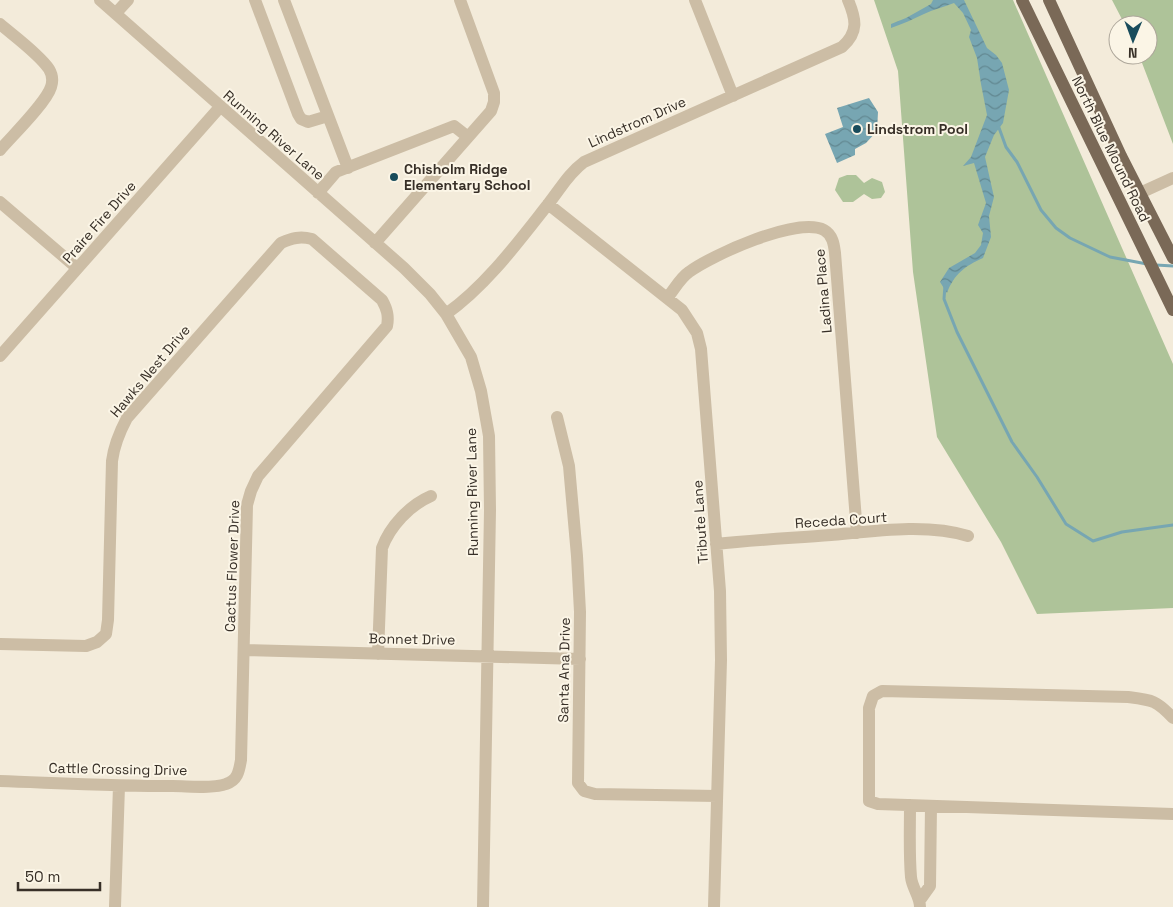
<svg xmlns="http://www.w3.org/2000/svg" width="1173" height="907" viewBox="0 0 1173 907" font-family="'Space Grotesk',sans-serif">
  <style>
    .park { fill: #aec399 }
    .water { fill: url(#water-waves) }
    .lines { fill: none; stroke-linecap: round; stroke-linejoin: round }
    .stream { stroke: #77a6b2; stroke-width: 3 }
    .minor { stroke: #ccbda5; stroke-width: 12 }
    .major { stroke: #7a6957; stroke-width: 12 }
    .poi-dot { fill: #194c5c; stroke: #fbf5e6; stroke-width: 2 }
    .labels { text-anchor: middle; stroke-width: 4; stroke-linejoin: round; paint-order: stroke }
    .street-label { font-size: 14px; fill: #372f27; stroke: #fbf5e6 }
    .poi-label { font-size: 14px; font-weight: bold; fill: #372f27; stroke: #fbf5e6; text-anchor: start }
  </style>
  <defs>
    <pattern id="water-waves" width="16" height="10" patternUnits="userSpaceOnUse" patternTransform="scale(1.25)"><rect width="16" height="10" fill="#77a6b2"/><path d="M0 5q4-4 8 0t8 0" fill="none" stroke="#628891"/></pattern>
  </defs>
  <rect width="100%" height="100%" fill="#f3ebda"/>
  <path class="park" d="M874 0H1013L1173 364V608L1037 614 1001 542 937 437 913 272 898 71Z
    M1112 0H1173V144L1139 55H1148V25H1125Z
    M847 175H856L864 183 872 178 882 182 885 192 881 198 872 199 864 194 853 202H843L835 190 839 178Z"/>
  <path class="water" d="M933 0H964L987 48 996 55 1002 63 1009 90 1003 123 994 135 985 157 994 197 989 216 991 237 983 258C965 266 954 274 947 293L940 282 949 268 975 253 981 245 983 233 978 225 986 203 974 163 963 166 971 157 987 115 981 84 977 58 969 37 971 30 963 13 954 3C944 7 934 9 924 14 913 19 903 24 891 28V24L906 18 931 4Z
    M869 98 878 112 877 131 866 143 855 149V155L837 163 825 134 843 127 837 108Z"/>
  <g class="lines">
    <path class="stream" d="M998 125 1006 147 1017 162 1041 210 1056 228 1070 238 1110 257 1147 264
      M1156 265 1173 266
      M945 285 944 299 957 332 1012 442 1037 477 1066 524 1093 541 1122 532 1173 525"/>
    <path class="minor" d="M100 0 404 268 430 294 446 314 471 357 481 391 489 436 490 510 483 907
      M255 0 298 114 301 119 308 122 328 116
      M284 0 348 168
      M695 0 733 96
      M116 13 128 0
      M0 24C14 36 39 54 49 69 52 74 53 81 51 87 46 103 12 136 0 150
      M318 193 336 172 454 126 468 137
      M1140 193 1173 178
      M0 202 77 268
      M548 204 682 310 697 333 701 349 720 591 721 660 714 907
      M375 243 491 111 494 102V93L460 0
      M667 298C674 290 680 278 689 272 712 255 798 216 824 230 833 235 834 245 835 253L857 533
      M446 314C486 286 519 241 549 203 560 189 569 173 584 162L842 47C859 32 856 19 848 0
      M0 356 220 107
      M557 417 569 466 577 556 580 612 578 783 584 791 595 794 717 796
      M716 544C754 540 793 538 831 535 873 531 928 523 968 536
      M0 644 86 646 97 642 106 634 108 620 112 461C114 445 119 433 127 418L281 243C292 238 300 236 312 239L382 300C387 309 389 316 387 326L258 476 251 491 247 505 241 760C239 771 238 780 226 784 213 789 188 786 173 786 115 786 58 783 0 781
      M244 650 580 659
      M378 654 382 548C390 526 410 505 431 496
      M1173 718C1156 700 1152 700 1128 697L882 691 873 696 869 708V801L878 804 1173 814
      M910 805C910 829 909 854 911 877 912 888 920 896 920 907
      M920 900 930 886 931 806
      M115 907 119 786"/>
    <path class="major" d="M1022 0 1173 310
      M1049 0 1121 156 1173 258"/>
  </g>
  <g class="poi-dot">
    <circle cx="857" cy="129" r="5"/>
    <circle cx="394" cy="177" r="5"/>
  </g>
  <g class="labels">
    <g class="street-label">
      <text transform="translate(637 122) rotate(-24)" y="5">Lindstrom Drive</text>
      <text transform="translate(274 135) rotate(41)" y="5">Running River Lane</text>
      <text transform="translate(1111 149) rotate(64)" y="5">North Blue Mound Road</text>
      <text transform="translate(99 222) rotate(-49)" y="5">Praire Fire Drive</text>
      <text transform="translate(823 291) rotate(-95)" y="5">Ladina Place</text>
      <text transform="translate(150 371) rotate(-50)" y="5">Hawks Nest Drive</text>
      <text transform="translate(472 492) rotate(-91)" y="5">Running River Lane</text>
      <text transform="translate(841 520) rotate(-4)" y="5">Receda Court</text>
      <text transform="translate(700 522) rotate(-94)" y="5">Tribute Lane</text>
      <text transform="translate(232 566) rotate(-88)" y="5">Cactus Flower Drive</text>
      <text transform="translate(412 639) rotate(1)" y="5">Bonnet Drive</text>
      <text transform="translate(564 670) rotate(-89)" y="5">Santa Ana Drive</text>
      <text transform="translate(118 769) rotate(1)" y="5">Cattle Crossing Drive</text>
    </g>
    <g class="poi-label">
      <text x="867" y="134">Lindstrom Pool</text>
      <text x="404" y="174">Chisholm Ridge<tspan x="404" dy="16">Elementary School</tspan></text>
    </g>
  </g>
  <g transform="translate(1133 40) rotate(181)"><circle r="24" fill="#fbf5e6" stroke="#ada69a"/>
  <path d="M0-4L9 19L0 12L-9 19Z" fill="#194c5c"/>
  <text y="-8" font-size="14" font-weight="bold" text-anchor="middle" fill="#372f27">N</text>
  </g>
  <path d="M18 882v8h82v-8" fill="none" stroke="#372f27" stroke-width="2.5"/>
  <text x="25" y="882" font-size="15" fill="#372f27" stroke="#fbf5e6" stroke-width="4" paint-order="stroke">50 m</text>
</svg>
